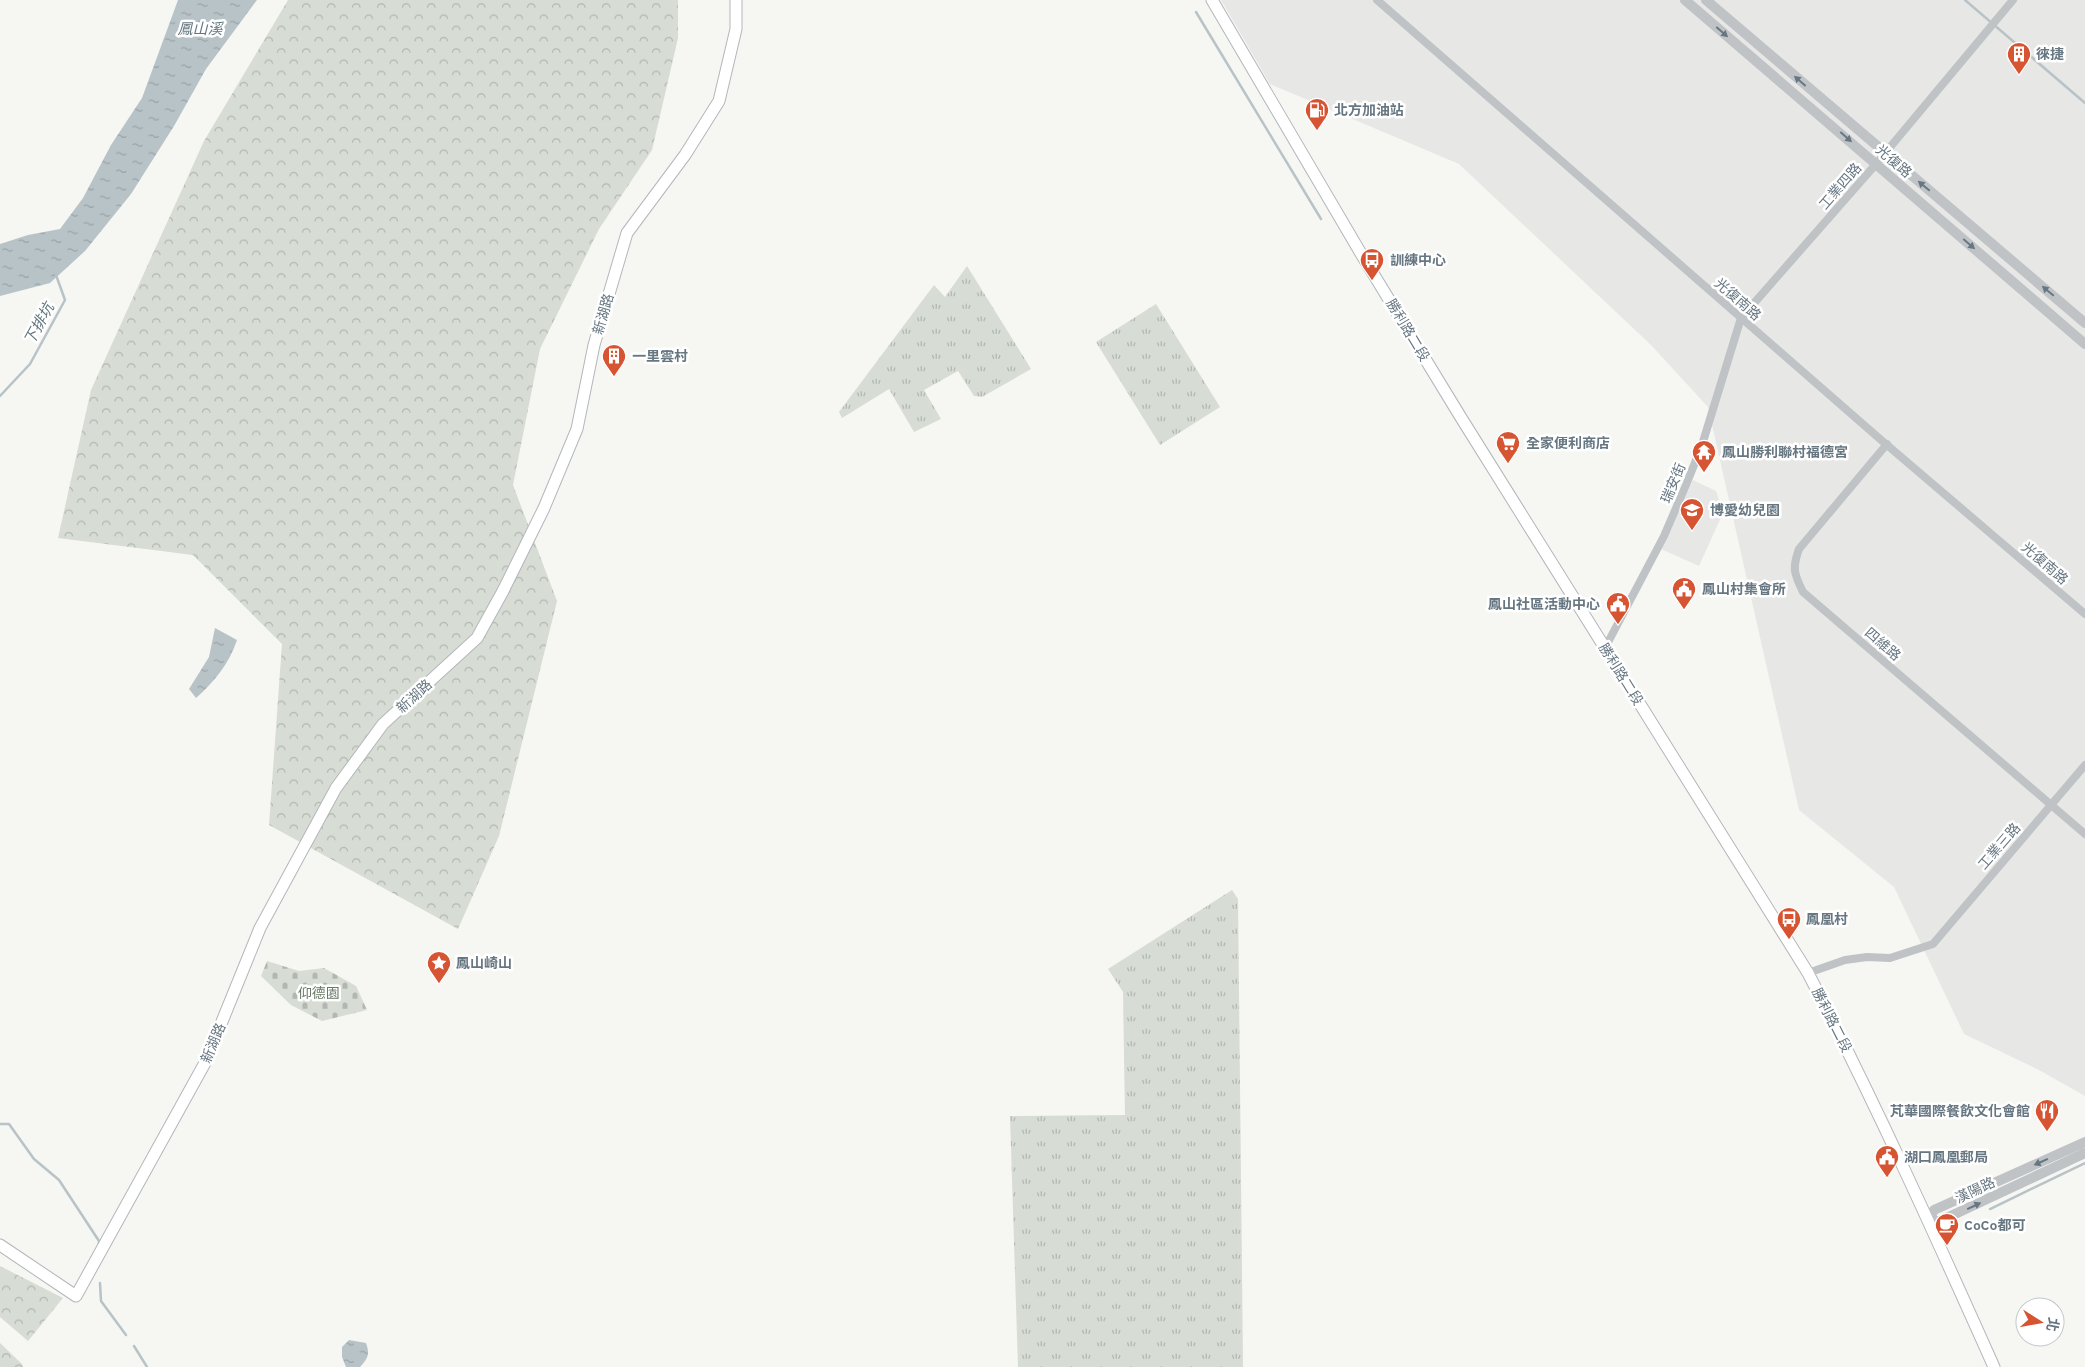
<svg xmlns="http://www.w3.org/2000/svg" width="2085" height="1367" viewBox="0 0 2085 1367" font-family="Overpass,'Noto Sans TC',sans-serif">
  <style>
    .built { fill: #e7e7e6 }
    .grass { fill: url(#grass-tufts) }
    .forest { fill: url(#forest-crowns) }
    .cemetery { fill: url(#cemetery-stones) }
    .water { fill: url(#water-ripples) }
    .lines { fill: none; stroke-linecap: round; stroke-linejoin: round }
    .stream { stroke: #b8c3c7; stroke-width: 2.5 }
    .secondary-casing { stroke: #b2b7bb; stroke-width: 13 }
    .minor { stroke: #bfc3c6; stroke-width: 8 }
    .tertiary { stroke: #bfc3c6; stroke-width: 10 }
    .secondary { stroke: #fff; stroke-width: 11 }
    .oneway { fill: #677782 }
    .labels { text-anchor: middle; stroke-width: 5; stroke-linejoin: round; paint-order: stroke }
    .poi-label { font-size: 14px; font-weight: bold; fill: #677782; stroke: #fff; text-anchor: start }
    .street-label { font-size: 14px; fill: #677782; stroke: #fff }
    .park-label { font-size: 14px; fill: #6a7965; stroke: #fff }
    .water-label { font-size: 15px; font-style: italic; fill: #63777f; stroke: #fff }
  </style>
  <defs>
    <pattern id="grass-tufts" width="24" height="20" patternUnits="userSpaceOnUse" patternTransform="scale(1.25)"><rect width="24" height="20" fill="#d7dcd4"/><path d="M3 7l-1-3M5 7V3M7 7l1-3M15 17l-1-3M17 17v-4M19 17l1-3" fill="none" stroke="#b2b7b1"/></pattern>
    <pattern id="forest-crowns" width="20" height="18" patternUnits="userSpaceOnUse" patternTransform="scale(1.25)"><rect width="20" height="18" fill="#d7dcd4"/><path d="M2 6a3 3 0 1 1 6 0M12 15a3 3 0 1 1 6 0" fill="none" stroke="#b2b7b1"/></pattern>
    <pattern id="cemetery-stones" width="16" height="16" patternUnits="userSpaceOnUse" patternTransform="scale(1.25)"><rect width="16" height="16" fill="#d7dcd4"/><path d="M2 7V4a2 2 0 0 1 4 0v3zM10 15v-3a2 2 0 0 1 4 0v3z" fill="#b2b7b1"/></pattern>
    <pattern id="water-ripples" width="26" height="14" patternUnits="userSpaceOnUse" patternTransform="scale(1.25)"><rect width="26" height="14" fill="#b8c3c7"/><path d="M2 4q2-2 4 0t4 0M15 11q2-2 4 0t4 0" fill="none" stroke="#99a3a7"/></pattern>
  </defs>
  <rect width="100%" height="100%" fill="#f6f6f3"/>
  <path class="built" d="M1221 0H2085V1096L2039 1070 1964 1034 1894 887 1799 810 1708 407 1651 345 1459 164 1270 84Z
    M1693 480 1716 491 1723 513 1699 566 1661 549Z"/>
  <path class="grass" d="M967 266 1031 369 982 397 974 396 958 371 924 390 941 419 914 432 889 389 842 418 839 412 934 285 945 297Z
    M1156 304 1220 407 1160 445 1096 342Z
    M1232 890 1238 899 1243 1367H1018L1010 1116 1125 1115 1123 992 1108 969Z"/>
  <path class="forest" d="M288 0H678V38L652 150 599 229 540 349 513 485 557 601 499 836 458 929 269 825 282 644 193 555 58 538 91 390 204 141Z
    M0 1266 63 1298 28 1341 0 1317Z
    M0 1343 22 1364 23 1367H0Z"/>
  <path class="cemetery" d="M267 961 299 971 324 968 356 986 367 1010 322 1021 291 1005 261 976Z"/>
  <path class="water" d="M178 0H257L206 69 174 126 131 194 85 251 50 283 0 296V244L28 235 60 229 83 198 111 145 142 98Z
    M215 628 237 640C229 664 214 682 196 698L189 689 209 657Z
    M349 1340 366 1343C370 1354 368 1359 360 1367H346L342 1357V1347Z"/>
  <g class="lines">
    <path class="stream" d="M1965 0 2085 103
      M1196 12 1321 219
      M0 396 30 364 65 300 56 275
      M0 1124H9L34 1159 59 1180 99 1241V1247
      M1990 1209 2085 1163
      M100 1283 101 1301 126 1335
      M134 1346 147 1367"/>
    <g class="secondary-casing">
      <path id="secondary" d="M1212 0 1363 257 1460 416 1808 973C1875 1102 1935 1235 1994 1367
        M0 1245 76 1296 206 1061 260 928 336 788 383 724 477 638 503 591 544 508 577 429 594 345 627 233 685 155 719 101 736 29V0"/>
    </g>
    <path class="minor" d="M1377 0 1880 439 2085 614
      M1887 444 1799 549C1792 568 1794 574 1803 592L2085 834
      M1605 648 1664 536 1686 485 1702 445 1741 318 1876 164 2013 0
      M1808 973 1845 960 1867 957 1890 958 1933 944 2085 765"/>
    <path class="tertiary" d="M1685 0 2085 344
      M1706 0 2085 323
      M2085 1142 1934 1210 1928 1221H1940L2085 1153"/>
    <use href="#secondary" class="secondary"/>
  </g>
  <defs><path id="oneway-solid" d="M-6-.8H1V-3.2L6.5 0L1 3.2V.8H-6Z" transform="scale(1.25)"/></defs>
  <g class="oneway">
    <use href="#oneway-solid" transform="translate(1722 32) rotate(41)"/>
    <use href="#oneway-solid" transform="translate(1800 81) rotate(-139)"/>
    <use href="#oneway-solid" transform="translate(1846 137) rotate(41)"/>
    <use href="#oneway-solid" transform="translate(1924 186) rotate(-140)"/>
    <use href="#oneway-solid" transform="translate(1969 244) rotate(41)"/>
    <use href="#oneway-solid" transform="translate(2048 291) rotate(-140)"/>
    <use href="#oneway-solid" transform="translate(2041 1162) rotate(156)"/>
    <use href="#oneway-solid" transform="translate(1974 1206) rotate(-25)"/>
  </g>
  <defs>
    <g id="building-pin" transform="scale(1.25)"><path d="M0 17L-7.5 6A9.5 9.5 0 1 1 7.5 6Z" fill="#d75432" stroke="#fff"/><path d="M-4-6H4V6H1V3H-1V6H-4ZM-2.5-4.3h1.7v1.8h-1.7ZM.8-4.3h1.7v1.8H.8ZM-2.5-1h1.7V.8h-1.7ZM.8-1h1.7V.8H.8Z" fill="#fff"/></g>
    <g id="fuel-pin" transform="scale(1.25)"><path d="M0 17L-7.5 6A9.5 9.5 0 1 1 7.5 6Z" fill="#d75432" stroke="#fff"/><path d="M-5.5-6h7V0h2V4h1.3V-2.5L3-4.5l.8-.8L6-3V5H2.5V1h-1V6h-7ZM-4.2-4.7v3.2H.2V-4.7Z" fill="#fff"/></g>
    <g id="bus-pin" transform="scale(1.25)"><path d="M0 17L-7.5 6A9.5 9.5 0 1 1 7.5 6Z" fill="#d75432" stroke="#fff"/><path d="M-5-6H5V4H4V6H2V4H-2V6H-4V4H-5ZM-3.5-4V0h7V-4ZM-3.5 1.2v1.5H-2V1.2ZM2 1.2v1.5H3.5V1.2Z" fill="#fff"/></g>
    <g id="supermarket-pin" transform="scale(1.25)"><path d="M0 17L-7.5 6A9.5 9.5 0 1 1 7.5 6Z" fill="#d75432" stroke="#fff"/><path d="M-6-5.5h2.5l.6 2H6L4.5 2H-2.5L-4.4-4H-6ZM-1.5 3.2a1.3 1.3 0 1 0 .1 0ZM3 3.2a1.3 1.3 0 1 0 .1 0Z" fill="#fff"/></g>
    <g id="temple-pin" transform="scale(1.25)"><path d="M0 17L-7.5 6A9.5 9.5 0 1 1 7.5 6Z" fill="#d75432" stroke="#fff"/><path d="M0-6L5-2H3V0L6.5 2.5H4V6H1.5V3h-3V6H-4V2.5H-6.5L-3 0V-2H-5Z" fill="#fff"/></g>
    <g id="school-pin" transform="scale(1.25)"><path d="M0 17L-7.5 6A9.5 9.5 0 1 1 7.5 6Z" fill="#d75432" stroke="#fff"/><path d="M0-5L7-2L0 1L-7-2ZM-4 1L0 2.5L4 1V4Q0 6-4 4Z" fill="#fff"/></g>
    <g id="civic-pin" transform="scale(1.25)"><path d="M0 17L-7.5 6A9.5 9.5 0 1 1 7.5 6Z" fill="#d75432" stroke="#fff"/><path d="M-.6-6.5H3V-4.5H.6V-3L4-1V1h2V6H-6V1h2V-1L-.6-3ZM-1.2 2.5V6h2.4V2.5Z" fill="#fff"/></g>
    <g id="sight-pin" transform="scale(1.25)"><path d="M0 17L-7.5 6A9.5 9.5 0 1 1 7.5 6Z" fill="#d75432" stroke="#fff"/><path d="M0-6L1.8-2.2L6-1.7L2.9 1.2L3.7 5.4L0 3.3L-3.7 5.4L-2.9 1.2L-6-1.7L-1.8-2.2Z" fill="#fff"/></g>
    <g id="restaurant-pin" transform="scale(1.25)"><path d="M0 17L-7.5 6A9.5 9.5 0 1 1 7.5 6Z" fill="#d75432" stroke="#fff"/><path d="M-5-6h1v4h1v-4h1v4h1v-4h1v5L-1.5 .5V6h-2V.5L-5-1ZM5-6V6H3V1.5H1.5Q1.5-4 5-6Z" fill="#fff"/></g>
    <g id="cafe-pin" transform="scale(1.25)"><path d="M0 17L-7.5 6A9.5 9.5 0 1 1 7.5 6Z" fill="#d75432" stroke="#fff"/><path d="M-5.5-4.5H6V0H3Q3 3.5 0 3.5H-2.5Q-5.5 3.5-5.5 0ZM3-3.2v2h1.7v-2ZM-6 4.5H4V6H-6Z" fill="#fff"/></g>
  </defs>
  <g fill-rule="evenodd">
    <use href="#building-pin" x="2019" y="54"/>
    <use href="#fuel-pin" x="1317" y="110"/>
    <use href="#bus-pin" x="1372" y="260"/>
    <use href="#building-pin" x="614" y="356"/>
    <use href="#supermarket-pin" x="1508" y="443"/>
    <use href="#temple-pin" x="1704" y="452"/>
    <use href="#school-pin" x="1692" y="510"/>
    <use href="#civic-pin" x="1684" y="589"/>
    <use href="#civic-pin" x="1618" y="604"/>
    <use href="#bus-pin" x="1789" y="919"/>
    <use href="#sight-pin" x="439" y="963"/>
    <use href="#restaurant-pin" x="2047" y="1111"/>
    <use href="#civic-pin" x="1887" y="1157"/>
    <use href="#cafe-pin" x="1947" y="1225"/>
  </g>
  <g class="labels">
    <g class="poi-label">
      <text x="2036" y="59">徠捷</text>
      <text x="1334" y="115">北方加油站</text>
      <text x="1390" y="265">訓練中心</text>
      <text x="632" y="361">一里雲村</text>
      <text x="1526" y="448">全家便利商店</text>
      <text x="1722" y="457">鳳山勝利聯村福德宮</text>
      <text x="1710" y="515">博愛幼兒園</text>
      <text x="1702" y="594">鳳山村集會所</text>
      <text x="1600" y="609" text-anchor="end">鳳山社區活動中心</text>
      <text x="1806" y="924">鳳凰村</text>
      <text x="456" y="968">鳳山崎山</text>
      <text x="2030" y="1116" text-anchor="end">芃華國際餐飲文化會館</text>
      <text x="1904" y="1162">湖口鳳凰郵局</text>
      <text x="1964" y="1230">CoCo都可</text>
    </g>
    <g class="street-label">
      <text transform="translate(1894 161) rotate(41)" y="5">光復路</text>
      <text transform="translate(1840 186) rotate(-49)" y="5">工業四路</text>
      <text transform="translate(1738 299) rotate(41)" y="5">光復南路</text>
      <text transform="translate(603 314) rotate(-74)" y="5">新湖路</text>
      <text transform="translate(1408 330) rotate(59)" y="5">勝利路二段</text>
      <text transform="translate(1673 483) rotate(-67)" y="5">瑞安街</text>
      <text transform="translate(2045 563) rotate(41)" y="5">光復南路</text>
      <text transform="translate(1883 644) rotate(41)" y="5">四維路</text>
      <text transform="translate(1621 674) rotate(58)" y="5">勝利路二段</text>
      <text transform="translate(414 696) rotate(-42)" y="5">新湖路</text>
      <text transform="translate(1999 846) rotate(-49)" y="5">工業三路</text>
      <text transform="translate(1832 1020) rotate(63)" y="5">勝利路二段</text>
      <text transform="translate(213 1043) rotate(-67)" y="5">新湖路</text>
      <text transform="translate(1975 1190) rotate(-25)" y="5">漢陽路</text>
    </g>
    <g class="park-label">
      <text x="319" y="998">仰德園</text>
    </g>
    <g class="water-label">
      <text x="200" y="34">鳳山溪</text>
      <text transform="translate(39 324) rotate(-61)" y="5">下排坑</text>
    </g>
  </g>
  <g transform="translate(2040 1322) rotate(101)"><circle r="24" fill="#ffffff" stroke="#c2c9cd"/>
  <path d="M0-4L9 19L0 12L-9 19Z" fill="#d75432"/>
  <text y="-8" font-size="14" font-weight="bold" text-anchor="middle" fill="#677782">北</text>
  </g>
</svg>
